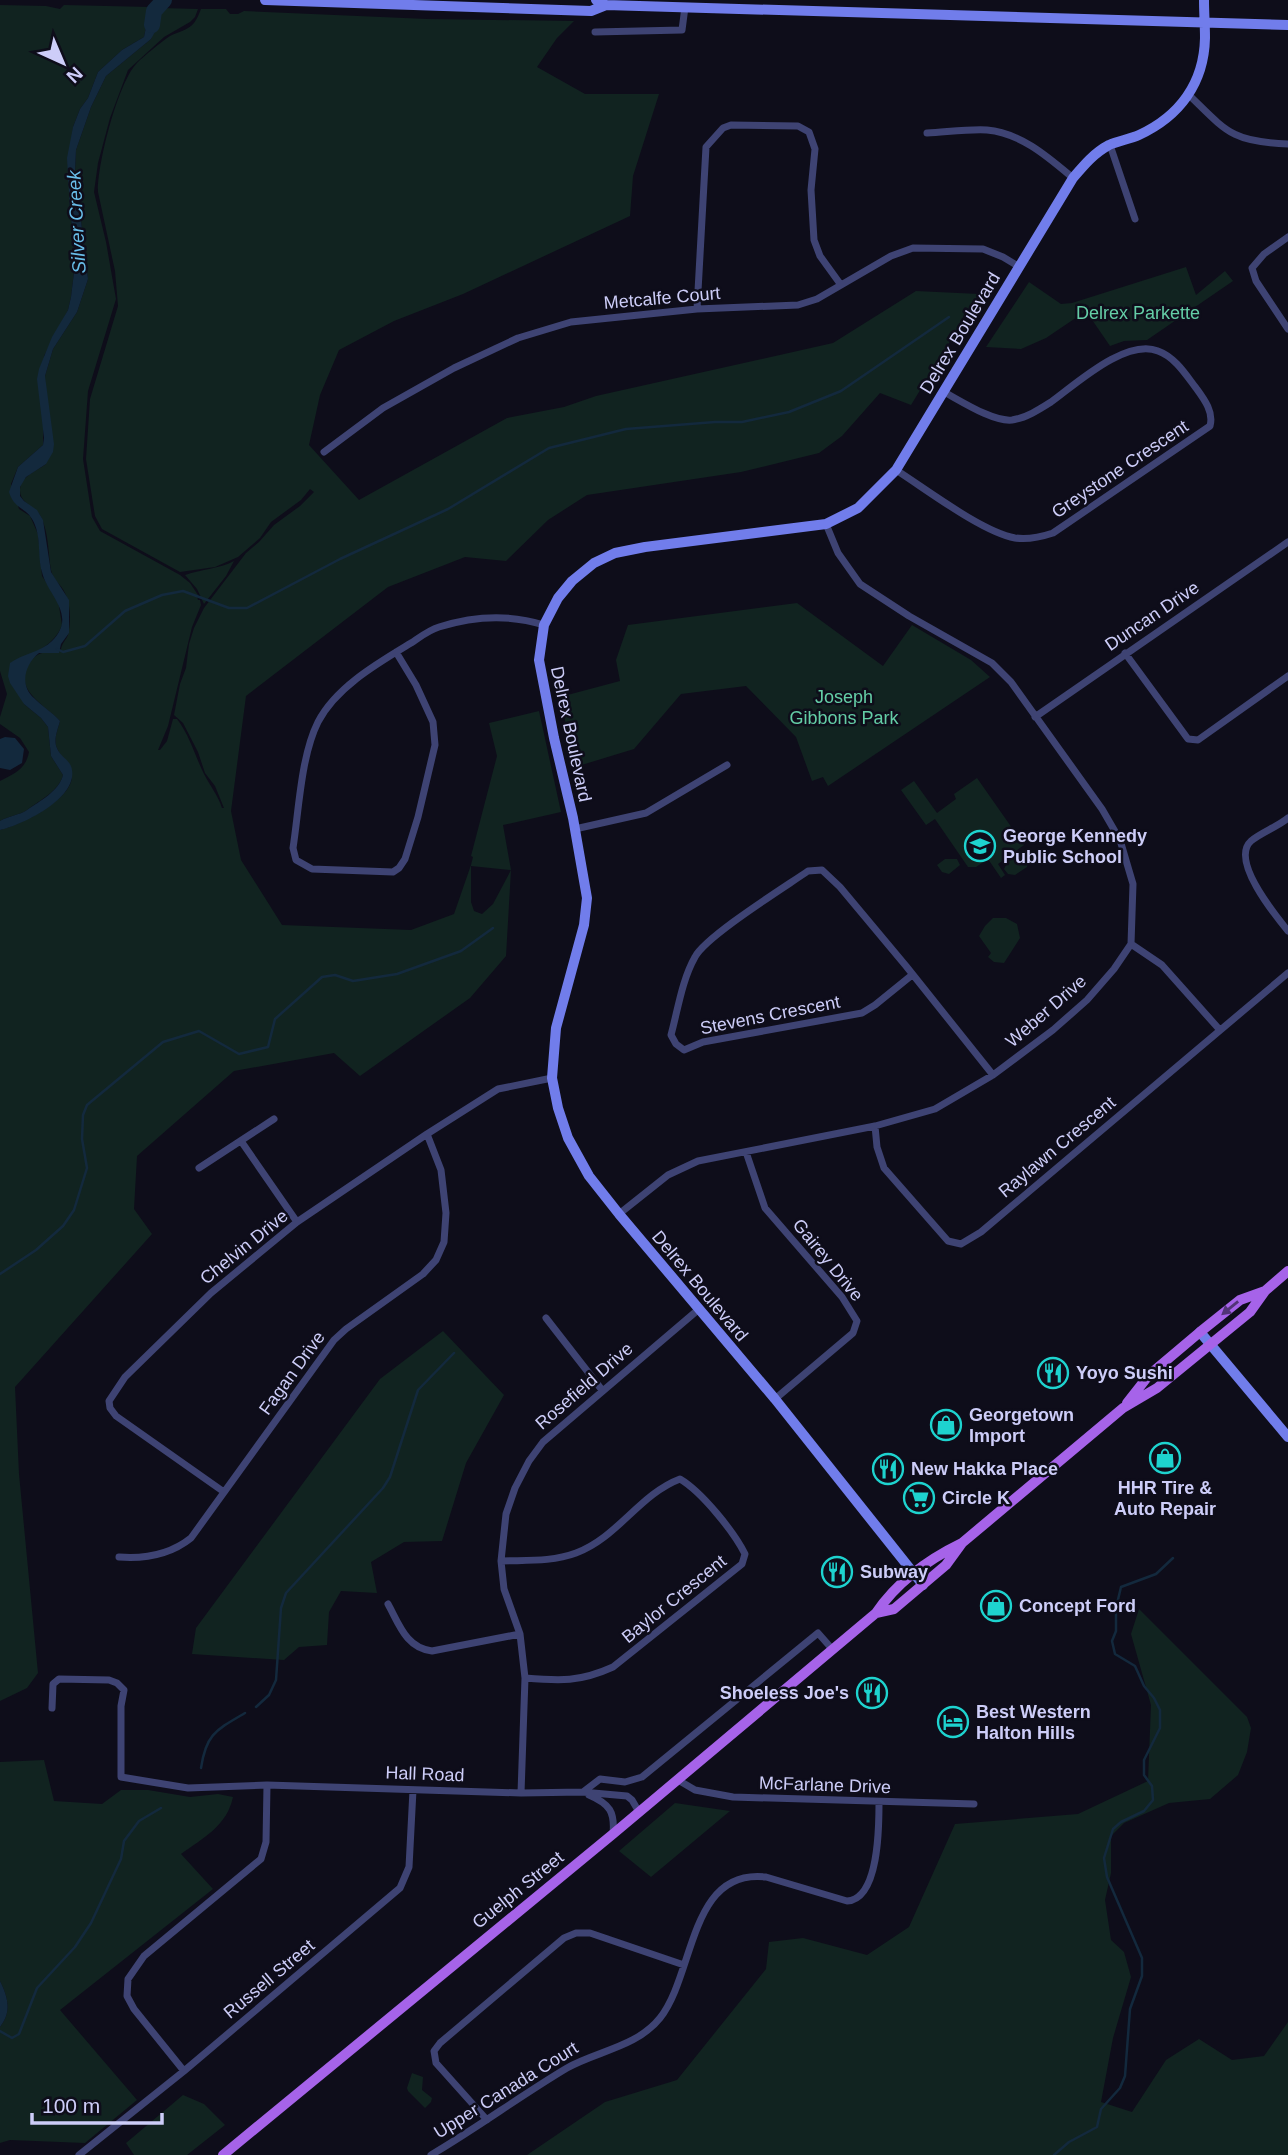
<svg xmlns="http://www.w3.org/2000/svg" width="1288" height="2155" viewBox="0 0 1288 2155" font-family="Arial,sans-serif">
  <style>
    .green { fill: #112320; fill-rule: evenodd }
    .water { fill: #13293d }
    .lines { fill: none; stroke-linecap: round; stroke-linejoin: round }
    .stream { stroke: #13293d; stroke-width: 2.5 }
    .river { stroke: #13293d; stroke-width: 16 }
    .street { stroke: #3e4373; stroke-width: 7 }
    .secondary { stroke: #717deb; stroke-width: 10 }
    .primary { stroke: #a663e9; stroke-width: 10 }
    .oneway { fill: #523477 }
    .labels { text-anchor: middle; stroke-width: 5; stroke-linejoin: round; paint-order: stroke }
    .street-label { font-size: 18px; fill: #cdcdf8; stroke: #0e0d1a }
    .park-label { font-size: 18px; fill: #64cda6; stroke: #0e0d1a }
    .poi-label { font-size: 18px; font-weight: bold; fill: #cdcdf8; stroke: #0e0d1a; text-anchor: start }
    .water-label { font-size: 19px; font-style: italic; fill: #69beea; stroke: #0e0d1a }
  </style>
  <rect width="100%" height="100%" fill="#0e0d1a"/>
  <path class="green" d="M0 5 46 6 60 9 64 5 150 7 144 37 122 50 98 72 88 98 80 109 73 127 70 211 76 256 71 297 68 310 44 356 43 445 18 467 11 484 19 509 30 516 38 534 42 576 58 600 62 625C56 643 33 656 15 660L24 704 41 718 48 727 51 756 63 775C59 791 40 800 27 810 20 815 8 816 0 821V781C14 774 26 769 29 752L20 738 0 724V717L7 694 0 671Z
    M160 8 198 9 195 17 190 22 164 37 128 70 110 118 98 163 94 192 106 242 116 299 88 391 83 459 92 517 100 531 180 575 190 583 198 595 197 596 198 600H200L201 605 192 627 168 726 158 750H160L167 741 173 719H177C190 736 195 756 204 774 210 786 218 795 222 808H224L215 786 205 773 198 752 183 723 174 715 180 684 186 668 189 644 194 628 204 608 246 553 259 542 274 525 300 506 314 492 310 489 301 500 271 522 260 538 238 557 215 567 180 572 102 529 95 516 86 459 90 399 118 306 115 271 98 192C97 165 118 82 137 63 145 55 160 43 170 36 178 32 188 30 194 23 197 19 199 14 201 9H226L230 14H238L244 11 427 19 574 21 557 38 537 67 585 94H659L633 176 630 216 463 294 394 321 339 350 320 395 309 445 359 500 507 418 564 407 596 396 833 343 916 291 979 294 911 405 880 393 842 436 819 453 741 472 587 495 548 520 506 561 465 557 388 587 246 696 231 811 241 860 282 925 411 930 454 914 471 865 473 857 471 856 497 756 489 723 539 711 561 812 503 825 511 870 506 956 470 998 360 1076 334 1053 234 1071 137 1156 134 1209 152 1234 15 1387 19 1474 38 1673 27 1688 0 1701V830C20 825 72 800 72 776 72 760 61 759 57 748 53 740 58 729 60 721 45 705 11 689 30 662 37 653 44 651 55 653L61 649C62 643 66 640 68 635 71 622 71 605 65 593 61 584 53 580 51 570 48 553 49 533 41 517 36 506 19 504 20 489 21 476 37 471 46 464L45 376 53 349 77 312 88 279 75 171 76 150 91 107 106 76 151 39ZM471 866 511 870 493 904 482 914 474 911 471 902Z
    M1186 267 1196 295 1225 271 1233 281 1147 340 1124 341 1110 346 1086 311 1046 338 1021 349 986 347 1029 282 1061 304 1072 303Z
    M234 561 226 576 204 604 197 589 185 575C202 569 219 569 234 561Z
    M797 603 883 666 912 625 971 660 990 677 828 786 823 777 812 781 796 737 746 686 681 694 634 749 575 767 560 697 620 681 616 660 628 625Z
    M977 778 1024 845 998 864 1005 875 1001 878 988 859 976 867H968L935 819 926 825 901 790 914 781 937 813 956 799 954 794Z
    M1021 851 1028 862 1027 867 1015 875 1008 874 1004 869 1008 861Z
    M945 859H957L960 865 949 874 942 872 937 865Z
    M993 918H1006L1017 924 1020 938 1004 963 994 962 988 957 991 953 979 936 985 926Z
    M443 1331 504 1395 466 1463 442 1541 404 1542 371 1562 377 1593 341 1591 329 1612 327 1645 299 1647 284 1660 192 1654 196 1628 380 1379Z
    M1139 1609 1247 1717 1251 1728 1247 1752 1238 1775 1210 1799 1169 1803 1124 1823 1111 1836V1873L1105 1900 1111 1940 1124 1952 1131 1977 1113 2038 1101 2102 1132 2112 1166 2060 1199 2039 1232 2060 1264 2056 1288 2022V2155H527L605 2102 677 2080 766 1969 769 1942 803 1938 867 1955 909 1927 955 1824 1078 1814 1148 1781 1151 1705 1131 1634Z
    M44 1760 54 1801 102 1804 121 1790H148L190 1797 218 1794 233 1797C227 1826 203 1838 181 1854L213 1889 60 2010 137 2100 85 2143 10 2140 0 2143V2027C12 2012 8 1997 0 1981V1762Z
    M675 1803 730 1811 651 1877 619 1851Z
    M412 2073 423 2077 422 2090 432 2098 431 2102 425 2108 408 2091 407 2088Z
    M183 2095 204 2104 225 2125 187 2155H134L126 2143Z"/>
  <path class="water" d="M150 7 160 8 156 30 151 39 106 76 91 107 76 150 75 171 88 279 77 312 53 349 45 376 54 444 53 452 46 464 26 477 20 487V496L24 501 37 510 43 520 51 572 69 600V633L61 644 59 653H39C25 664 19 685 34 698 42 706 52 712 60 721 58 729 53 740 57 748 60 757 71 760 72 770 77 799 22 825 0 830V821C8 816 20 815 27 810 40 801 59 791 63 775L51 756 48 727 41 718 24 704 10 683 8 676 10 663C22 654 41 652 52 641 78 615 47 595 42 572 37 555 42 535 32 519 25 507 14 509 9 492L18 467 43 445 44 438 37 379 39 369 52 337 68 310 71 297 76 256 70 211 67 158 73 127 80 109 88 98 98 72 122 50 144 37Z
    M5 737 15 738 24 749 22 763 10 770 0 768V739Z
    M0 1981C8 1997 12 2012 0 2027Z"/>
  <g class="lines">
    <path class="stream" d="M57 649 63 652 85 646 125 611 162 595 183 591 229 608H247L340 559 448 509 549 448 626 429 715 422H742L789 412 841 391 949 317
      M0 1274 36 1250 63 1226 74 1210 87 1168 82 1139 83 1115 87 1105 163 1042 199 1031 239 1054 268 1047 275 1019 322 977 335 975 353 981 397 974 461 951 493 928
      M256 1707 269 1695 276 1680 281 1608 286 1593 383 1488 390 1477 418 1390 454 1353
      M201 1768C206 1734 216 1730 245 1713
      M0 2031 12 2038 19 2034 37 1988 75 1947 91 1923 121 1859 124 1841 139 1821 161 1808
      M1054 2155 1069 2142 1097 2127 1101 2109 1120 2088 1125 2076 1130 2009 1142 1976V1958L1107 1877 1104 1858 1113 1829 1121 1822 1144 1811 1153 1800 1152 1786 1144 1775V1760L1160 1728V1710L1154 1698 1144 1686 1135 1666 1115 1654 1112 1641 1116 1631V1608L1121 1587 1156 1574 1173 1558"/>
    <path class="river" d="M152 25 154 11 164 0"/>
    <path class="street" d="M595 32 682 30 685 7
      M1189 95C1227 132 1232 142 1288 144
      M927 133C947 132 968 129 987 130 1021 133 1048 157 1073 178
      M1110 145 1135 219
      M1288 237 1264 254 1252 268 1256 281 1288 329
      M697 309 706 147 723 128 731 125 798 126 809 132 815 149 811 190 814 240 820 256 841 285
      M324 452 383 408 454 368 518 338 571 322 697 309 798 305 817 299 891 256 913 248 983 249 1003 257 1018 266
      M896 470C926 489 982 532 1015 538 1028 540 1041 537 1053 533L1210 426C1214 412 1204 399 1196 388 1186 375 1175 357 1158 351 1126 338 1076 384 1051 402 1040 409 1026 418 1012 420 993 422 961 401 944 392
      M396 652 416 685 433 722 435 745 418 817 405 859 399 868 393 872 312 869 296 860 293 848C299 809 301 756 318 722 336 687 378 663 411 643 420 637 429 630 439 627 474 616 509 614 544 625
      M1125 653 1188 739 1198 740 1288 676
      M1035 717 1288 542
      M1288 818C1277 827 1260 833 1251 841 1230 860 1275 915 1288 931
      M575 829 646 813 727 765
      M1131 944 1162 965 1219 1029
      M912 975 875 1005 862 1013 703 1042 684 1050 676 1044 671 1035C678 1009 682 980 695 957 706 936 785 887 808 871L822 870 840 887 906 966 993 1075
      M875 1126 877 1147 884 1168 948 1241 961 1244 981 1232 1288 973
      M241 1141 297 1222
      M746 1152 765 1208 842 1297 857 1321 853 1333 775 1399
      M199 1168 274 1119
      M619 1214 668 1175 698 1161 875 1126 935 1109 993 1075 1053 1030 1087 1000 1114 969 1131 944 1133 884 1120 840 1102 809 1011 682 992 663 909 616 860 584 838 553 826 524
      M546 1318 602 1390
      M224 1492 116 1416 110 1408 109 1401 125 1377 211 1293 297 1222 427 1134 498 1089 552 1078
      M119 1557C145 1559 171 1554 191 1538L334 1340 346 1329 423 1274 436 1260 444 1242 446 1213 441 1170 427 1134
      M501 1561C526 1560 552 1562 576 1553 617 1538 640 1494 680 1479 702 1492 734 1532 745 1554L742 1564 613 1667C580 1682 560 1681 525 1678
      M388 1604C399 1624 406 1648 432 1651L520 1634
      M52 1708 53 1684 59 1679 109 1680 117 1683 124 1690 121 1706V1777L188 1788 267 1785 521 1793 582 1792 627 1796 632 1800 639 1812
      M678 1780 695 1790 733 1797 974 1804
      M583 1792 600 1779 625 1782 642 1777 818 1633 833 1650
      M521 1793 525 1678 520 1634 504 1589 501 1561 506 1514 515 1488 529 1461 543 1442 699 1309
      M589 1795C610 1804 615 1812 613 1834
      M184 2071 134 2009 127 1996 128 1979 144 1956 261 1859 266 1842 267 1785
      M487 2120 436 2063 434 2051 440 2043 564 1938 576 1933H590L684 1965
      M79 2155 184 2071 400 1888 409 1867 413 1790
      M431 2155C477 2128 520 2096 567 2068 597 2051 637 2047 660 2018 695 1974 689 1868 766 1877L847 1901C879 1899 879 1827 879 1803"/>
    <path class="secondary" d="M265 0 591 11 606 5
      M596 0 606 5 1288 25
      M1200 1332 1288 1437
      M923 1585 775 1399 619 1214 589 1176 568 1138 558 1108 552 1078 556 1028 584 925 587 898 573 818 554 738 539 660 544 625 558 598 572 581 594 563 615 553 645 547 826 524 858 508 896 470 1073 178C1084 165 1094 153 1109 145 1118 141 1130 139 1139 135 1180 116 1204 83 1205 38 1205 25 1204 13 1204 0"/>
    <path class="primary" d="M1127 1403 1149 1375 1200 1332 1240 1300 1265 1291
      M876 1613 894 1609 946 1565 962 1543 1123 1408 1157 1388 1250 1312 1265 1291 1288 1271
      M223 2155 613 1834 876 1613C897 1582 929 1559 962 1543"/>
  </g>
  <defs><path id="oneway-solid" d="M-6-.8H1V-3.2L6.5 0L1 3.2V.8H-6Z" transform="scale(1.75)"/></defs>
  <use class="oneway" href="#oneway-solid" transform="translate(1230 1308) rotate(141)"/>
  <defs>
    <g id="school-ring" transform="scale(1.575)"><circle r="9.5" fill="#0e0d1a" stroke="#1ed3cf" stroke-width="1.5"/><path d="M0-5L7-2L0 1L-7-2ZM-4 1L0 2.5L4 1V4Q0 6-4 4Z" fill="#1ed3cf"/></g>
    <g id="restaurant-ring" transform="scale(1.575)"><circle r="9.5" fill="#0e0d1a" stroke="#1ed3cf" stroke-width="1.5"/><path d="M-5-6h1v4h1v-4h1v4h1v-4h1v5L-1.5 .5V6h-2V.5L-5-1ZM5-6V6H3V1.5H1.5Q1.5-4 5-6Z" fill="#1ed3cf"/></g>
    <g id="shop-ring" transform="scale(1.575)"><circle r="9.5" fill="#0e0d1a" stroke="#1ed3cf" stroke-width="1.5"/><path d="M-5-2.5h2.3a2.7 3.5 0 0 1 5.4 0H5L5.5 6h-11ZM-1.5-2.5h3a1.5 2.3 0 0 0-3 0Z" fill="#1ed3cf"/></g>
    <g id="supermarket-ring" transform="scale(1.575)"><circle r="9.5" fill="#0e0d1a" stroke="#1ed3cf" stroke-width="1.5"/><path d="M-6-5.5h2.5l.6 2H6L4.5 2H-2.5L-4.4-4H-6ZM-1.5 3.2a1.3 1.3 0 1 0 .1 0ZM3 3.2a1.3 1.3 0 1 0 .1 0Z" fill="#1ed3cf"/></g>
    <g id="hotel-ring" transform="scale(1.575)"><circle r="9.5" fill="#0e0d1a" stroke="#1ed3cf" stroke-width="1.5"/><path d="M-6-4.5h1.5V1H6V5H4.5V3h-9V5H-6ZM-4 0a1.8 1.8 0 1 1 3.6 0ZM.5 0V-2.5h3Q6-2.5 6 0Z" fill="#1ed3cf"/></g>
  </defs>
  <g fill-rule="evenodd">
    <use href="#school-ring" x="980" y="846"/>
    <use href="#restaurant-ring" x="1053" y="1373"/>
    <use href="#shop-ring" x="946" y="1425"/>
    <use href="#shop-ring" x="1165" y="1458"/>
    <use href="#restaurant-ring" x="888" y="1469"/>
    <use href="#supermarket-ring" x="919" y="1498"/>
    <use href="#restaurant-ring" x="837" y="1572"/>
    <use href="#shop-ring" x="996" y="1606"/>
    <use href="#restaurant-ring" x="872" y="1693"/>
    <use href="#hotel-ring" x="953" y="1722"/>
  </g>
  <g class="labels">
    <g class="street-label">
      <text transform="translate(662 298) rotate(-5)" y="6">Metcalfe Court</text>
      <text transform="translate(960 333) rotate(-59)" y="6">Delrex Boulevard</text>
      <text transform="translate(1120 469) rotate(-34)" y="6">Greystone Crescent</text>
      <text transform="translate(1152 616) rotate(-34)" y="6">Duncan Drive</text>
      <text transform="translate(571 734) rotate(78)" y="6">Delrex Boulevard</text>
      <text transform="translate(1046 1011) rotate(-41)" y="6">Weber Drive</text>
      <text transform="translate(770 1015) rotate(-11)" y="6">Stevens Crescent</text>
      <text transform="translate(1057 1147) rotate(-40)" y="6">Raylawn Crescent</text>
      <text transform="translate(244 1247) rotate(-39)" y="6">Chelvin Drive</text>
      <text transform="translate(828 1260) rotate(51)" y="6">Gairey Drive</text>
      <text transform="translate(700 1286) rotate(50)" y="6">Delrex Boulevard</text>
      <text transform="translate(292 1373) rotate(-54)" y="6">Fagan Drive</text>
      <text transform="translate(584 1386) rotate(-41)" y="6">Rosefield Drive</text>
      <text transform="translate(674 1599) rotate(-39)" y="6">Baylor Crescent</text>
      <text transform="translate(425 1774) rotate(2)" y="6">Hall Road</text>
      <text transform="translate(825 1785) rotate(2)" y="6">McFarlane Drive</text>
      <text transform="translate(518 1890) rotate(-39)" y="6">Guelph Street</text>
      <text transform="translate(269 1979) rotate(-40)" y="6">Russell Street</text>
      <text transform="translate(506 2090) rotate(-32)" y="6">Upper Canada Court</text>
    </g>
    <g class="park-label">
      <text x="1138" y="319">Delrex Parkette</text>
      <text x="844" y="703">Joseph<tspan x="844" dy="21">Gibbons Park</tspan></text>
    </g>
    <g class="poi-label">
      <text x="1003" y="842">George Kennedy<tspan x="1003" dy="21">Public School</tspan></text>
      <text x="1076" y="1379">Yoyo Sushi</text>
      <text x="969" y="1421">Georgetown<tspan x="969" dy="21">Import</tspan></text>
      <text x="911" y="1475">New Hakka Place</text>
      <text x="1165" y="1494" text-anchor="middle">HHR Tire &amp;<tspan x="1165" dy="21">Auto Repair</tspan></text>
      <text x="942" y="1504">Circle K</text>
      <text x="860" y="1578">Subway</text>
      <text x="1019" y="1612">Concept Ford</text>
      <text x="849" y="1699" text-anchor="end">Shoeless Joe's</text>
      <text x="976" y="1718">Best Western<tspan x="976" dy="21">Halton Hills</tspan></text>
    </g>
    <g class="water-label">
      <text transform="translate(76 222) rotate(-93)" y="7">Silver Creek</text>
    </g>
  </g>
  <g transform="translate(63 63) rotate(136)" stroke="#0e0d1a" stroke-width="5" paint-order="stroke">
  <path d="M0-5L12 26L0 18L-12 26Z" fill="#cdcdf8"/>
  <text y="-10" font-size="19" font-weight="bold" text-anchor="middle" fill="#cdcdf8">N</text>
  </g>
  <path d="M32 2113v10h130v-10" fill="none" stroke="#cdcdf8" stroke-width="3.5"/>
  <text x="42" y="2113" font-size="21" fill="#cdcdf8" stroke="#0e0d1a" stroke-width="5" paint-order="stroke">100 m</text>
</svg>
